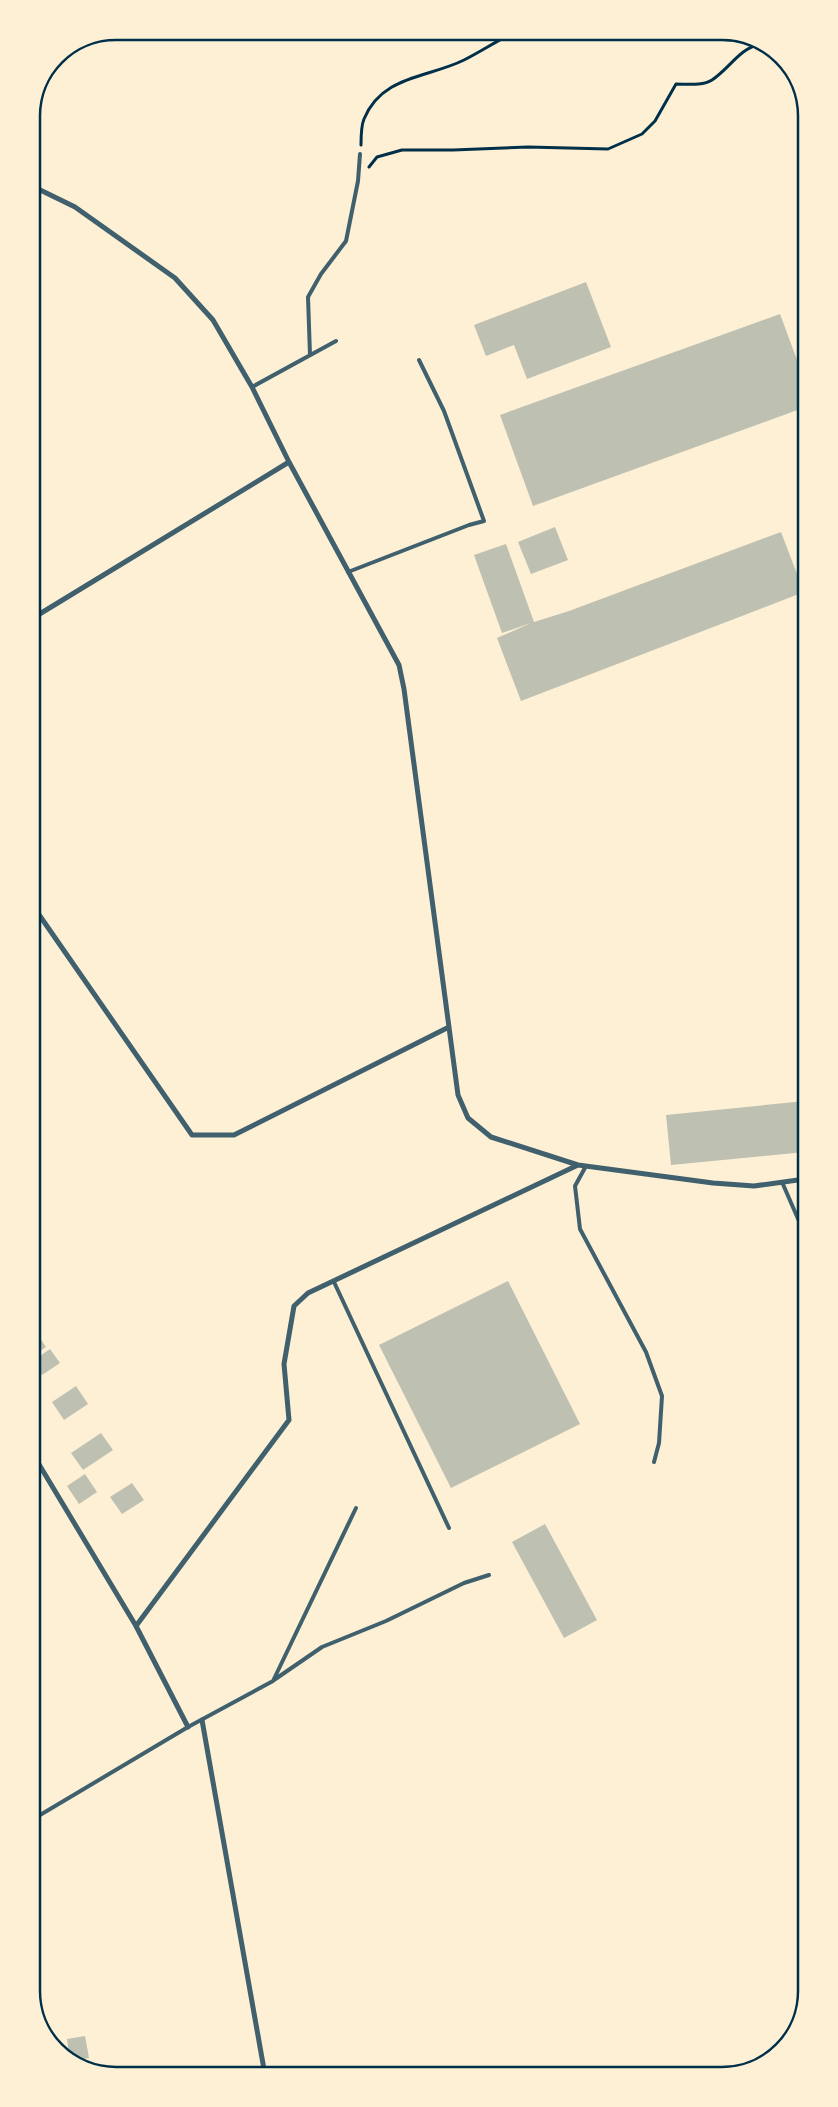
<svg xmlns="http://www.w3.org/2000/svg" width="838" height="2107" viewBox="0 0 838 2107" font-family="Ubuntu,sans-serif">
  <style>
    .building { fill: #bec0b2 }
    .lines { fill: none; stroke-linecap: round; stroke-linejoin: round }
    .path { stroke: #003049; stroke-width: 3 }
    .service { stroke: #3f606c; stroke-width: 4 }
    .minor { stroke: #3f606c; stroke-width: 5 }
    .rim { fill: none; stroke: #003049; stroke-width: 2.5 }
  </style>
  <rect width="100%" height="100%" fill="#fdf0d5"/>
  <path class="building" d="M586 282 611 347 527 379 514 345 486 356 474 325Z
    M780 314 803 376V408L533 506 500 415Z
    M555 527 568 560 531 574 518 542Z
    M781 532 804 592 521 701 497 638 531 623 502 633 474 555 506 544 534 622 569 611Z
    M805 1101V1152L671 1165 666 1115Z
    M508 1281 580 1424 451 1488 379 1345Z
    M34 1329 46 1347 34 1355Z
    M50 1349 60 1363 42 1375 34 1364V1360Z
    M76 1386 88 1404 64 1420 52 1402Z
    M101 1433 113 1450 83 1470 71 1453Z
    M85 1474 97 1492 79 1504 67 1486Z
    M132 1483 144 1500 122 1514 110 1497Z
    M545 1524 597 1620 564 1638 512 1542Z
    M85 2036 89 2058 70 2061 67 2039Z"/>
  <g class="lines">
    <path class="path" d="M361 145C361 137 361 126 364 119 382 75 428 78 464 60 480 52 495 42 511 34
      M369 167 377 157 402 150H453L528 147 608 149 642 134 655 121 676 84C687 84 703 86 712 80 730 68 739 49 760 44"/>
    <path class="service" d="M310 355 308 297 321 274 346 241 358 181 360 154
      M252 387 336 341
      M348 572 469 525 484 521 444 411 419 360
      M586 1166 575 1186 580 1229 646 1352 662 1396 659 1443 654 1462
      M782 1182 802 1228 805 1239
      M334 1282 449 1528
      M274 1680 322 1647 386 1621 464 1583 489 1575
      M35 1818 188 1727 273 1681 356 1508"/>
    <path class="minor" d="M32 186 75 207 175 278 213 320 252 387 289 462 399 665 404 689 458 1095 468 1118 491 1137 578 1165 713 1183 754 1186 805 1179
      M33 618 289 462
      M33 906 192 1135H234L449 1027
      M34 1456 136 1626 188 1727
      M136 1626 289 1420 284 1364 294 1306 308 1293 578 1165
      M202 1720 265 2075"/>
  </g>
  <path d="M0 0H838V2107H0ZM116 40H722A76 76 0 0 1 798 116V1991A76 76 0 0 1 722 2067H116A76 76 0 0 1 40 1991V116A76 76 0 0 1 116 40Z" fill="#fdf0d5" fill-rule="evenodd"/>
  <path class="rim" d="M116 40H722A76 76 0 0 1 798 116V1991A76 76 0 0 1 722 2067H116A76 76 0 0 1 40 1991V116A76 76 0 0 1 116 40Z"/>
</svg>
